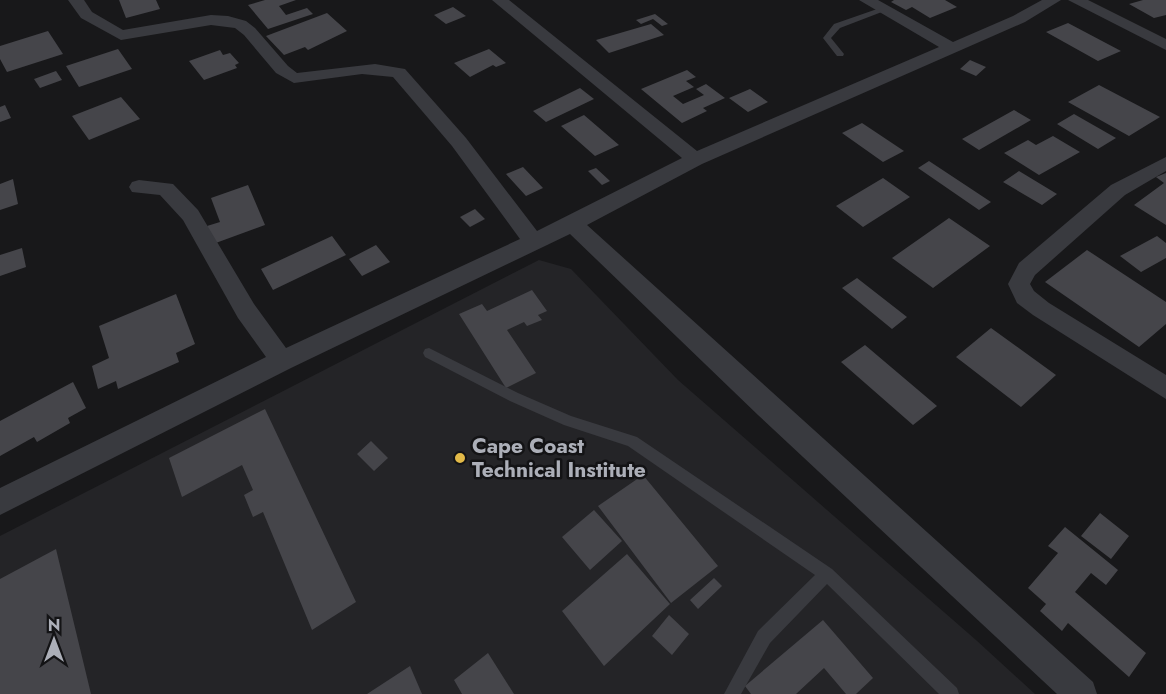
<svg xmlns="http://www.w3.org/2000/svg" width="1166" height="694" viewBox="0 0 1166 694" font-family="Jost,sans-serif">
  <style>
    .built { fill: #242427 }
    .building { fill: #45454a }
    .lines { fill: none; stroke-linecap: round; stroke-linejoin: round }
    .service { fill: #393a3f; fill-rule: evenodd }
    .minor { fill: #393a3f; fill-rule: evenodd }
    .poi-dot { fill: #e2b948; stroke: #131315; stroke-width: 2 }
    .labels { text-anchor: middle; stroke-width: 5; stroke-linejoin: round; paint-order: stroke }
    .poi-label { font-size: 21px; font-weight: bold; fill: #acafb8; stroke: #131315; text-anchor: start }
  </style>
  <rect width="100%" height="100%" fill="#18181a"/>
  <path class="built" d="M539 260 571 269 678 380 976 640 1035 694H0V536Z"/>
  <path class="building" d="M119 0H156L160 9 126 18Z
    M265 0H296L279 6 286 15 307 8 313 14 268 29 248 5Z
    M894 0H945L957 7 930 18 912 7 906 10 891 2Z
    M1143 0H1166V15L1154 18 1129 4Z
    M453 7 466 16 446 24 434 15Z
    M327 13 347 31 308 50 305 47 284 55 266 36Z
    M655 14 668 24 662 26 653 19 641 24 636 20Z
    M1068 23 1121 51 1098 61 1046 32Z
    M651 24 664 35 609 53 596 40Z
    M48 31 63 54 7 72 0 59V46Z
    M118 49 132 69 79 87 66 66Z
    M489 49 506 63 496 67 493 65 470 77 454 63Z
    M220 50 223 55 230 53 239 63 235 65 237 68 204 80 189 61Z
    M970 60 986 67 976 76 960 69Z
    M687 70 696 77 686 81 694 87 673 96 683 104 704 95 696 89 706 84 725 98 703 108 707 111 682 123 641 89Z
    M56 71 62 80 40 88 34 79Z
    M1099 85 1160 117 1129 136 1068 102Z
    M580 88 594 99 546 122 533 111Z
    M750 89 768 102 748 112 729 98Z
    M121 97 140 119 89 140 72 116Z
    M5 105 11 118 0 122V107Z
    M1014 110 1031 120 979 150 962 139Z
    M1074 114 1116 138 1098 149 1057 124Z
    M584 115 619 145 595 156 561 126Z
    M862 123 904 151 883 162 842 133Z
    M1053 136 1080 152 1039 175 1004 153 1028 140 1036 145Z
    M929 161 991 202 979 210 918 168Z
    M523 167 543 188 526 196 506 174Z
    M596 168 610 181 602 185 588 171Z
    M1019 171 1057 194 1042 205 1003 182Z
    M1166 173V225L1134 205 1164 183 1156 177Z
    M883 178 910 197 863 227 836 206Z
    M13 179 18 204 0 210V184Z
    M248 185 265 225 213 244 207 226 220 222 211 198Z
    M475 209 485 219 470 227 460 217Z
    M949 218 990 246 933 288 892 258Z
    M332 236 346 255 273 290 261 269Z
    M1157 236 1166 243V258L1141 272 1120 256Z
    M376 245 390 262 362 276 349 259Z
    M22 248 26 267 0 276V255Z
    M1087 250 1166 302V324L1139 347 1045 282Z
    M857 278 907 317 892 329 842 288Z
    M532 290 547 311 538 315 542 320 527 326 524 322 507 330 536 373 506 388 459 314 482 304 487 311Z
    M176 294 195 344 176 353 179 362 118 389 116 381 98 389 92 366 109 358 99 326Z
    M991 328 1056 375 1021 407 956 357Z
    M865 345 937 406 913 425 841 362Z
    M73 382 86 408 68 418 70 423 37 442 34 437 0 456V421Z
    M265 409 356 602 312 630 263 512 253 517 244 495 253 490 242 465 182 497 169 458Z
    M371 441 388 458 374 471 357 454Z
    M643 475 718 566 671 603 598 506Z
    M594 510 622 541 590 570 562 537Z
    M1100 513 1129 536 1111 559 1081 536Z
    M1065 527 1118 570 1106 585 1091 573 1075 592 1146 653 1129 677 1068 623 1062 631 1040 611 1046 604 1028 588 1058 553 1048 546Z
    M56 549 91 694H0V579Z
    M627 554 670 604 604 666 562 611Z
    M714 578 722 586 698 609 690 600Z
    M669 615 689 634 672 655 652 636Z
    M823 620 873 678 856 694H846L824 668 796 694H751L745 686Z
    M488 653 514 694H462L454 680Z
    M410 666 422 694H367Z"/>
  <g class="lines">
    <path class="service" d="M880 8 887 10 840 28 831 38 844 54 843 56H837L823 38 834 24Z
      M429 348 518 393 571 416 637 437 832 569 957 688 959 694H939L827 584 770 643 741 694H724L758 631 815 575 628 446 564 425 510 401 425 357 423 353 425 349Z"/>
    <path class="minor" d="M68 0H84L92 12 123 30 211 15 228 16 246 21 255 28 288 66 297 73 375 64 405 69 466 138 537 231 682 158 492 0H509L697 151 939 47 859 0H878L953 42 1013 16 1042 0H1061L1025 22 702 164 587 225 1093 682 1097 694H1057L758 415 570 234 291 368 0 515V488L266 357 238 318 183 220 160 195 132 192 129 187 132 182 139 180 173 184 198 210 254 304 286 348 520 239 452 146 393 77 362 74 294 83 276 73 244 35 235 28 211 25 121 40 81 18Z
      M1068 0H1088L1166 39V50Z
      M1166 157V171L1125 195 1035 275 1030 284 1034 291 1049 303 1166 375V399L1033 315 1017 303 1008 284 1019 263 1111 185Z"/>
  </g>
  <circle class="poi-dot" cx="460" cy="458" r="6"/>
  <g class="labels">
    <g class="poi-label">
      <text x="472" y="453">Cape Coast<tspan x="472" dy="24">Technical Institute</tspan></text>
    </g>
  </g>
  <g transform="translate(54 640)" stroke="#131315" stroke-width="4.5" paint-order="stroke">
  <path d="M0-4.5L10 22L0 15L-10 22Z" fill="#acafb8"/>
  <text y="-9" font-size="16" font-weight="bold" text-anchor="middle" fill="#acafb8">N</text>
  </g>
</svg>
